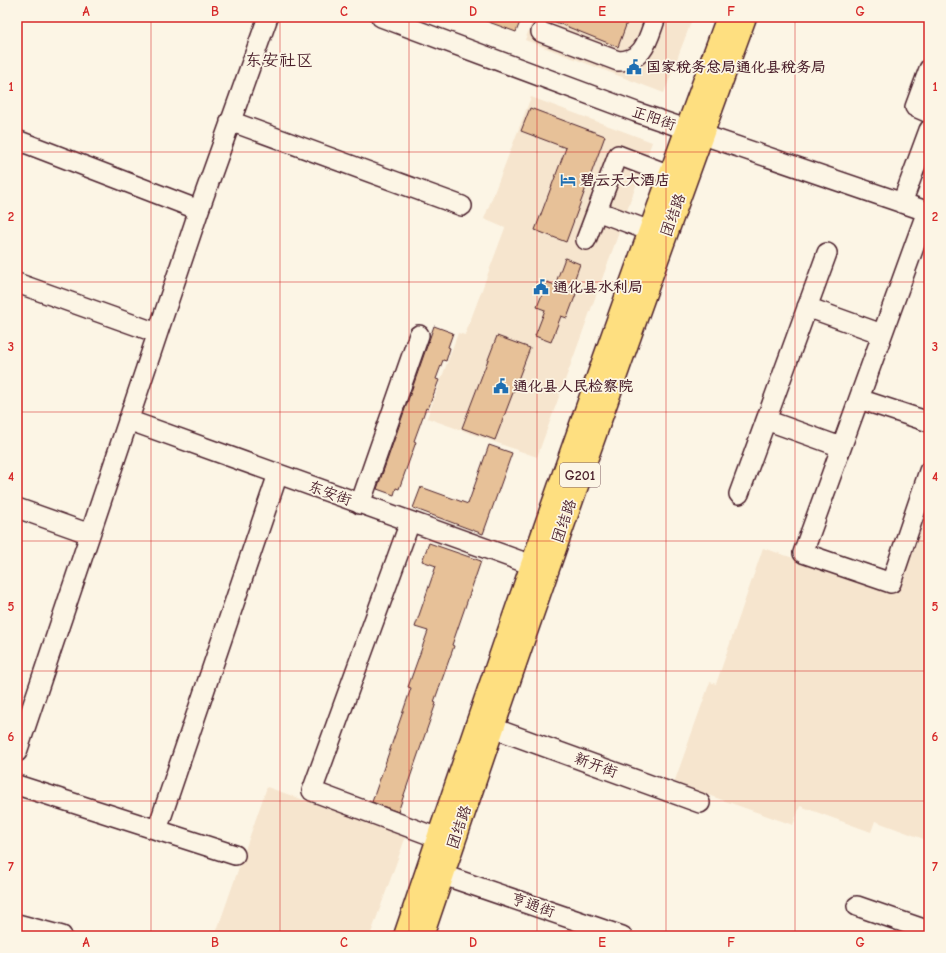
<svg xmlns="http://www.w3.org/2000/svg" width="946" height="953" viewBox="0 0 946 953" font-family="'Comic Neue','LXGW WenKai TC',sans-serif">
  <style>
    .built { fill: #f6e5ce }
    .building { fill: #e7c198; stroke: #4a1f2b }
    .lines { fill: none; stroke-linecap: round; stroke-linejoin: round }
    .minor-casing { stroke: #4a1f2b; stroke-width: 22 }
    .highway-casing { stroke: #4a1f2b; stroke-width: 25 }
    .minor { stroke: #fcf5e5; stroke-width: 19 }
    .highway { stroke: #fedf80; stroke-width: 22 }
    .grid { fill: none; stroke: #d62828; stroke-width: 1; stroke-opacity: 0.55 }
    .labels { text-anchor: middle; stroke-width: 3.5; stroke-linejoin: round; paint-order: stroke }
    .shield { fill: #fcf5e5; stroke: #7f5f63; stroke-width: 1 }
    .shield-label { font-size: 14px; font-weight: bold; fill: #4a1f2b }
    .poi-label { font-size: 15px; font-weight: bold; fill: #4a1f2b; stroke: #fcf5e5; text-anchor: start }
    .street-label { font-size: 15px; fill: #4a1f2b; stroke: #fcf5e5 }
    .quarter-label { font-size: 17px; fill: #4a1f2b; stroke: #fcf5e5 }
    .neatline { fill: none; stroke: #d62828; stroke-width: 1.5 }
    .grid-label { font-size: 13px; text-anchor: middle; font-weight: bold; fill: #d62828 }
  </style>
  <rect width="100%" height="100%" fill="#fcf5e5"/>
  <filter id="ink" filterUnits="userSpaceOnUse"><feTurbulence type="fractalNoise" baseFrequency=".025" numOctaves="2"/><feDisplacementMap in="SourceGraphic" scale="8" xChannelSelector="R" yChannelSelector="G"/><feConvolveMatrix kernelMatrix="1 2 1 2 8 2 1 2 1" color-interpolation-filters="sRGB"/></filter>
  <g filter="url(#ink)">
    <path class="built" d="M534 17H693L664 93 525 40Z
      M531 97 652 142 537 457 427 418 458 333 465 335 505 228 484 219Z
      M929 499V841L875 821 871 832 800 806 793 825 674 783 710 682 716 684 763 548 896 592Z
      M267 787 406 836 370 936H215Z"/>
    <path class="building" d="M478 17H522L516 32 478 18Z
      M543 17H629L618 47Z
      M530 108 605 136 566 242 535 230 566 148 521 131Z
      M565 258 580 264 570 292 576 294 567 318 561 316 551 342 535 336 545 310 537 307 547 282 555 285Z
      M434 326 453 333 448 347 450 348 446 361 443 360 436 379 439 380 428 409 426 408 414 441 416 442 399 489 396 488 394 495 377 489Z
      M497 336 530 348 495 440 462 428Z
      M489 445 512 453 483 534 413 508 421 487 468 504Z
      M429 543 481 561 452 645 454 646 434 702 436 703 398 812 372 802 411 688 408 687 428 631 415 627 436 566 422 561Z"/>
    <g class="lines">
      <g class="minor-casing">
        <path id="minor" d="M381 17 636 112 929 212
          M541 32 618 61C645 61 648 38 656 17
          M929 69 915 107 929 113
          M230 121 462 206
          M17 140 199 210
          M902 203 929 130
          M597 211 650 231
          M927 211 803 553 891 583 929 471
          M586 240 618 155 670 175
          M17 283 157 333
          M807 307 882 334
          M859 399 929 422
          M128 420 532 565
          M766 420 841 447
          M739 494 827 253
          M360 504 419 335
          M17 508 90 534
          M410 522 312 791 438 838
          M493 728 700 803
          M17 752 199 210 268 17
          M17 785 235 855
          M157 830 278 474
          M443 875 622 936
          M857 906 929 931
          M17 924 62 936"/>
      </g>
      <g class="highway-casing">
        <path id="highway" d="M405 936C509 628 615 322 728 17
          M422 936C526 628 633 322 745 17"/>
      </g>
      <use href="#minor" class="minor"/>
      <use href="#highway" class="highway"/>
    </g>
  </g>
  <path class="grid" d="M151 17V936M280 17V936M409 17V936M537 17V936M666 17V936M795 17V936M17 152H929M17 282H929M17 412H929M17 541H929M17 671H929M17 801H929"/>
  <defs>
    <g id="civic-bare" transform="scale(1.2)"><path d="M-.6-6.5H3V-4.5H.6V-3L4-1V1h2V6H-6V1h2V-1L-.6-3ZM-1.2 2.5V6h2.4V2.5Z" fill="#1f6fb2" stroke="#fcf5e5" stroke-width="2.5" paint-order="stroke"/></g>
    <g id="hotel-bare" transform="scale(1.2)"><path d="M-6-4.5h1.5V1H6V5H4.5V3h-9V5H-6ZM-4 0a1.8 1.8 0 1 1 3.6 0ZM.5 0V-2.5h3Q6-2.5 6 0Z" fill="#1f6fb2" stroke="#fcf5e5" stroke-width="2.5" paint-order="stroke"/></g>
  </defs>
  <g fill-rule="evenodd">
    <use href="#civic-bare" x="634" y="67"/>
    <use href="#hotel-bare" x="568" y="180"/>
    <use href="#civic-bare" x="541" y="287"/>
    <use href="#civic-bare" x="501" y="386"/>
  </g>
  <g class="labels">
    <rect class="shield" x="560" y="463" width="40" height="24" rx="3"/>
    <g class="shield-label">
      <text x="580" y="480">G201</text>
    </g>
    <g class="poi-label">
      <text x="646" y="72">国家税务总局通化县税务局</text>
      <text x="580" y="185">碧云天大酒店</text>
      <text x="553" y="292">通化县水利局</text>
      <text x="513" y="391">通化县人民检察院</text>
    </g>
    <g class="street-label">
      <text transform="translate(654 118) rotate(19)" y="5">正阳街</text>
      <text transform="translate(673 215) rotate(-70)" y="5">团结路</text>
      <text transform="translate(330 493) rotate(20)" y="5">东安街</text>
      <text transform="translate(564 521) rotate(-71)" y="5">团结路</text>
      <text transform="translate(596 765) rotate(20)" y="5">新开街</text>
      <text transform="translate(459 827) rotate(-71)" y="5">团结路</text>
      <text transform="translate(533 905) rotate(19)" y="5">亨通街</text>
    </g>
    <g class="quarter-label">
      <text x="279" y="66">东安社区</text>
    </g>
  </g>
  <rect width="946" height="953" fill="none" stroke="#fcf5e5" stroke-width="44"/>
  <rect x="22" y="22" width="902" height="909" class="neatline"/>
  <g class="grid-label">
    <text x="86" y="16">A</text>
    <text x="215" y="16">B</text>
    <text x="344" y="16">C</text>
    <text x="473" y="16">D</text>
    <text x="602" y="16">E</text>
    <text x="731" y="16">F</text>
    <text x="860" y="16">G</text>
    <text x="11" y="91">1</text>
    <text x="935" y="91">1</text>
    <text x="11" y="221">2</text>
    <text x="935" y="221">2</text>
    <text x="11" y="351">3</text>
    <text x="935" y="351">3</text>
    <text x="11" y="481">4</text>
    <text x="935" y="481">4</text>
    <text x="11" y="611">5</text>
    <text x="935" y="611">5</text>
    <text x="11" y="741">6</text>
    <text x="935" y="741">6</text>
    <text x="11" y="871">7</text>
    <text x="935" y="871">7</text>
    <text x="86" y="947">A</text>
    <text x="215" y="947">B</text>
    <text x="344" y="947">C</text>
    <text x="473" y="947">D</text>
    <text x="602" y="947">E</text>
    <text x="731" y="947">F</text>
    <text x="860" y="947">G</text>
  </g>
</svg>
